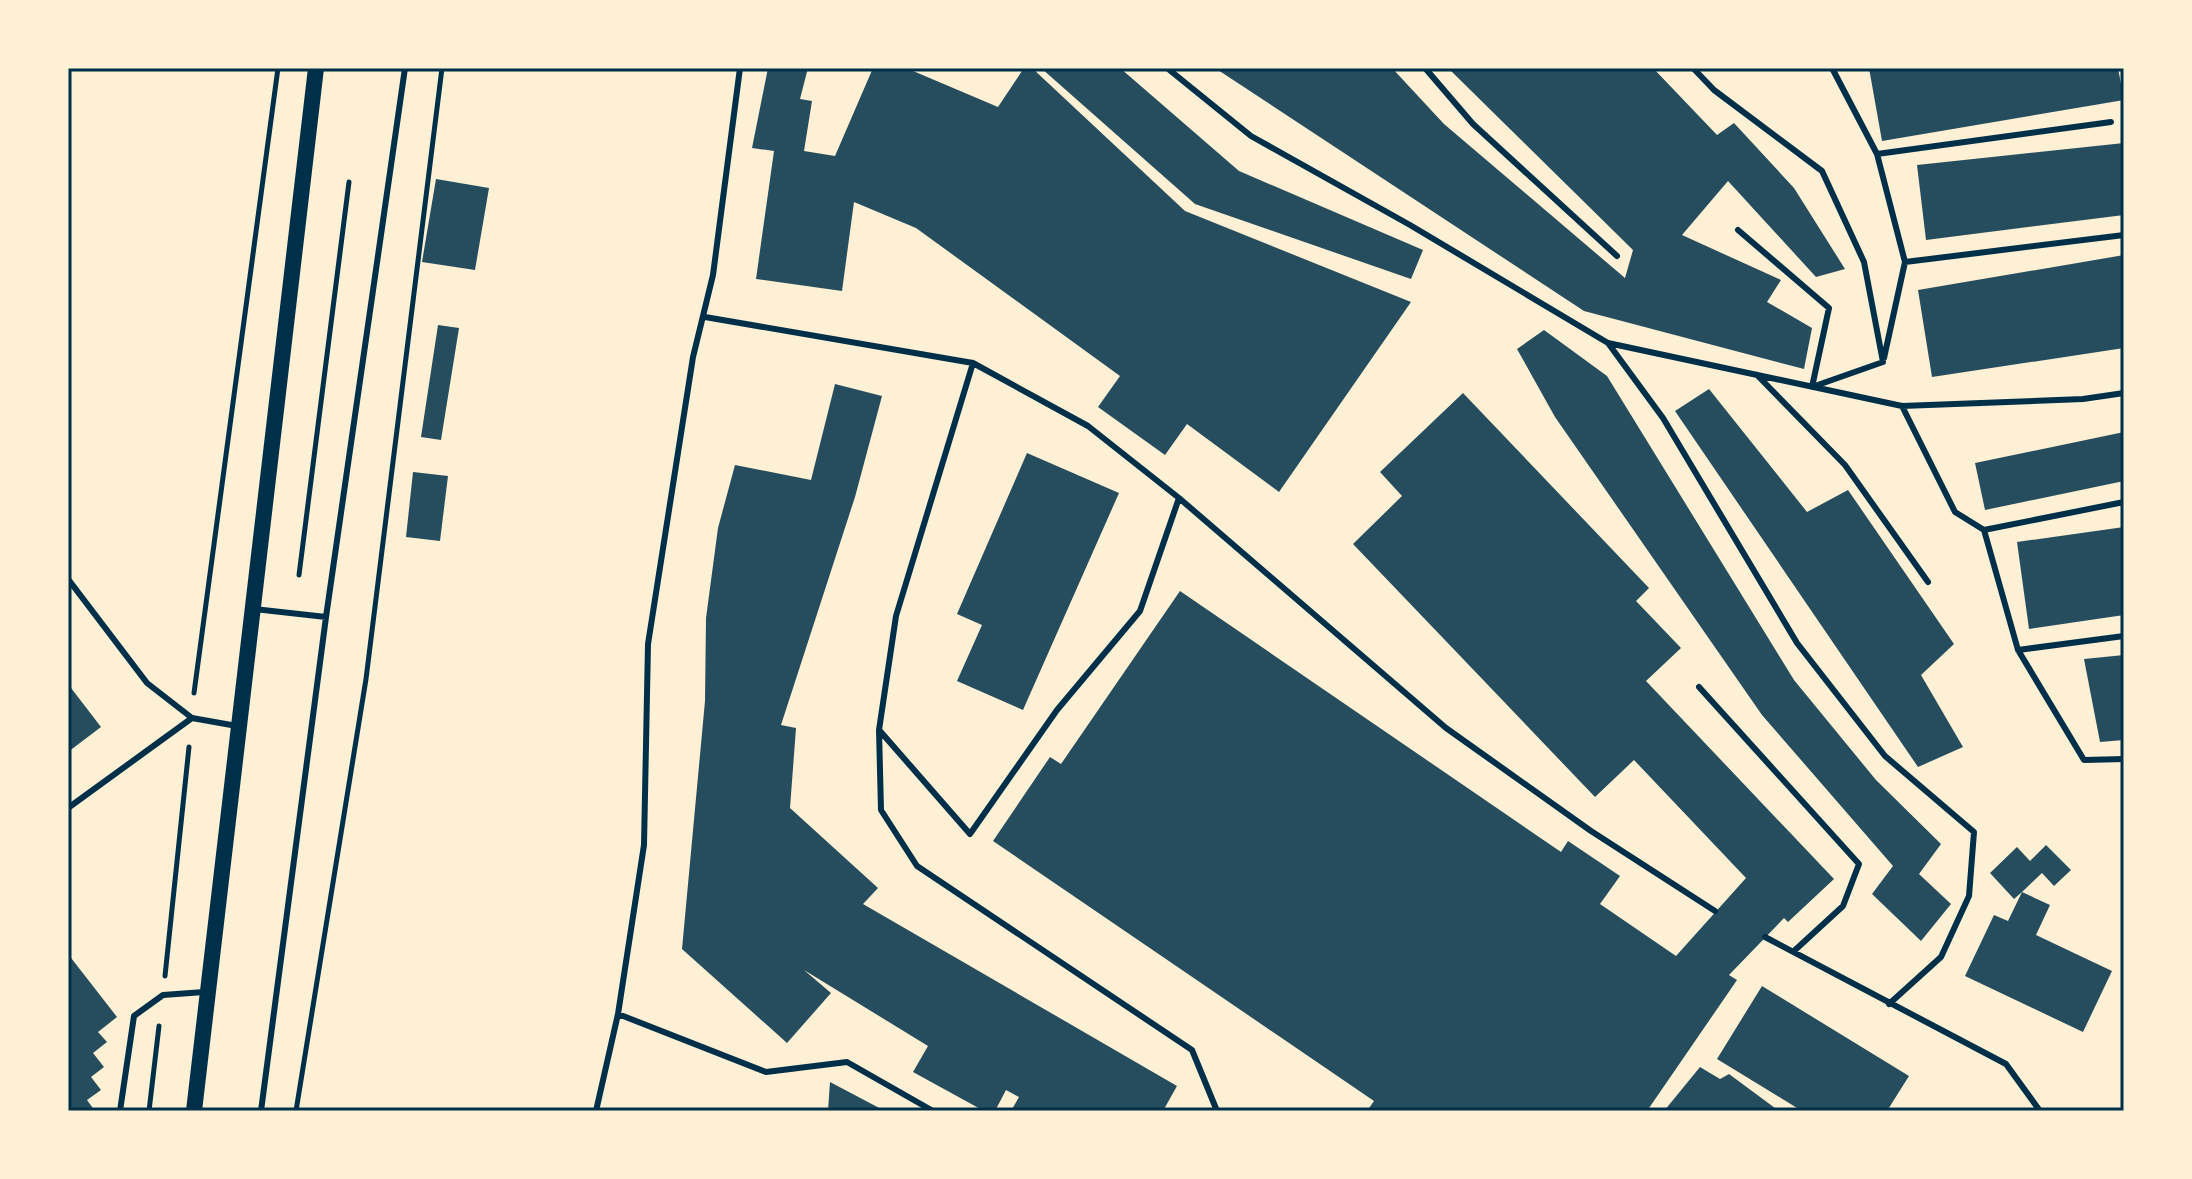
<svg xmlns="http://www.w3.org/2000/svg" width="2192" height="1179" viewBox="0 0 2192 1179" font-family="Barlow,sans-serif">
  <style>
    .building { fill: #264d5e }
    .lines { fill: none; stroke-linecap: round; stroke-linejoin: round }
    .path { stroke: #003049; stroke-width: 5 }
    .service { stroke: #003049; stroke-width: 6 }
    .secondary { stroke: #003049; stroke-width: 16 }
    .neatline { fill: none; stroke: #003049; stroke-width: 3 }
  </style>
  <rect width="100%" height="100%" fill="#fdf0d5"/>
  <path class="building" d="M768 68H808L800 99 812 101 804 151 835 156 873 68H906L998 107 1024 68H1032L1185 211 1411 302 1279 492 1187 424 1165 455 1098 407 1120 376 916 228 854 202 842 291 756 279 774 151 752 148Z
    M1041 68H1120L1239 171 1423 250 1411 279 1195 204Z
    M1215 68H1392L1444 124 1625 278 1633 250 1448 68H1653L1717 135 1734 123 1794 188 1845 269 1816 277 1728 181 1682 235 1781 280 1767 302 1812 328 1804 369 1584 311Z
    M1869 68H2118L2124 100 1882 141Z
    M2124 143V215L1926 240 1917 165Z
    M436 179 489 188 475 270 422 262Z
    M2124 255V348L1932 377 1918 290Z
    M438 325 459 328 441 440 421 437Z
    M1544 330 1607 376 1794 680 1876 780 1941 844 1919 874 1951 904 1921 941 1872 894 1893 866 1762 715 1555 417 1517 349Z
    M835 384 882 396 855 497 781 725 796 728 790 808 878 888 863 904 1177 1086 1163 1111H1011L1019 1097 1006 1090 995 1111H984L913 1072 928 1046 804 970 831 993 787 1043 682 949 705 701 706 618 718 528 735 465 811 480Z
    M1709 389 1807 512 1848 490 1954 644 1921 675 1963 747 1918 767 1675 411Z
    M1463 393 1649 588 1636 601 1681 648 1646 681 1834 879 1788 922 1784 918 1729 975 1737 980 1647 1111H1367L1374 1101 993 841 1050 757 1061 764 1180 591 1561 852 1568 841 1620 876 1600 904 1676 956 1746 878 1634 760 1595 797 1353 544 1402 496 1380 472Z
    M2124 432V481L1985 510 1975 463Z
    M1027 453 1119 493 1023 710 957 681 982 625 957 614Z
    M413 472 448 476 440 541 406 537Z
    M2124 527V615L2029 629 2017 542Z
    M2124 655V740L2100 742 2084 659Z
    M68 684 101 727 68 752Z
    M2046 845 2071 870 2054 886 2042 873 2022 892 2050 905 2036 935 2112 971 2083 1032 1965 976 1994 915 2008 921 2022 892 2014 899 1990 873 2017 847 2030 861Z
    M68 954 117 1017 98 1032 107 1042 93 1053 104 1067 91 1077 101 1090 87 1100 95 1111H68Z
    M1762 986 1909 1076 1887 1111H1802L1717 1059Z
    M1700 1067 1720 1079 1729 1074 1779 1111H1664Z
    M830 1082 885 1111H828Z"/>
  <g class="lines">
    <path class="path" d="M299 575 349 182
      M194 693 278 68
      M165 976 189 747
      M149 1111 159 1026
      M296 1111 366 679 442 68"/>
    <path class="service" d="M1167 68 1251 136 1410 225 1608 343 1902 406 2083 399 2124 393
      M1425 68 1473 124 1617 256
      M1693 68 1714 90 1822 171 1864 262 1883 362
      M1832 68 1877 154
      M1738 230 1829 308 1812 387 1883 362
      M1905 262 1877 154 2111 122
      M705 317 973 363 896 616 879 730 881 810 917 866 1192 1050 1217 1111
      M1608 343 1663 418 1797 643 1885 756 1974 832 1969 896 1941 957 1889 1004
      M1884 358 1905 262 2124 235
      M1757 375 1845 465 1928 582
      M1902 406 1955 512 1984 530 2018 650 2084 760 2124 759
      M1179 498 1446 728 1591 831 1715 911
      M1984 530 2124 502
      M68 579 147 683 192 718 237 726
      M254 609 326 617
      M2018 650 2124 636
      M1699 687 1859 864 1843 906 1794 951
      M880 731 970 834 1057 710 1140 611 1179 498 1088 426 973 363
      M68 808 192 718
      M1765 937 2006 1064 2040 1111
      M618 1014 766 1072 847 1062 933 1111
      M120 1111 134 1016 163 995 204 992
      M261 1111 326 617 405 68
      M596 1111 618 1014 644 845 648 644 693 357 713 275 740 68"/>
    <path class="secondary" d="M194 1111 316 68"/>
  </g>
  <rect width="2192" height="1179" fill="none" stroke="#fdf0d5" stroke-width="140"/>
  <rect x="70" y="70" width="2052" height="1039" class="neatline"/>
</svg>
